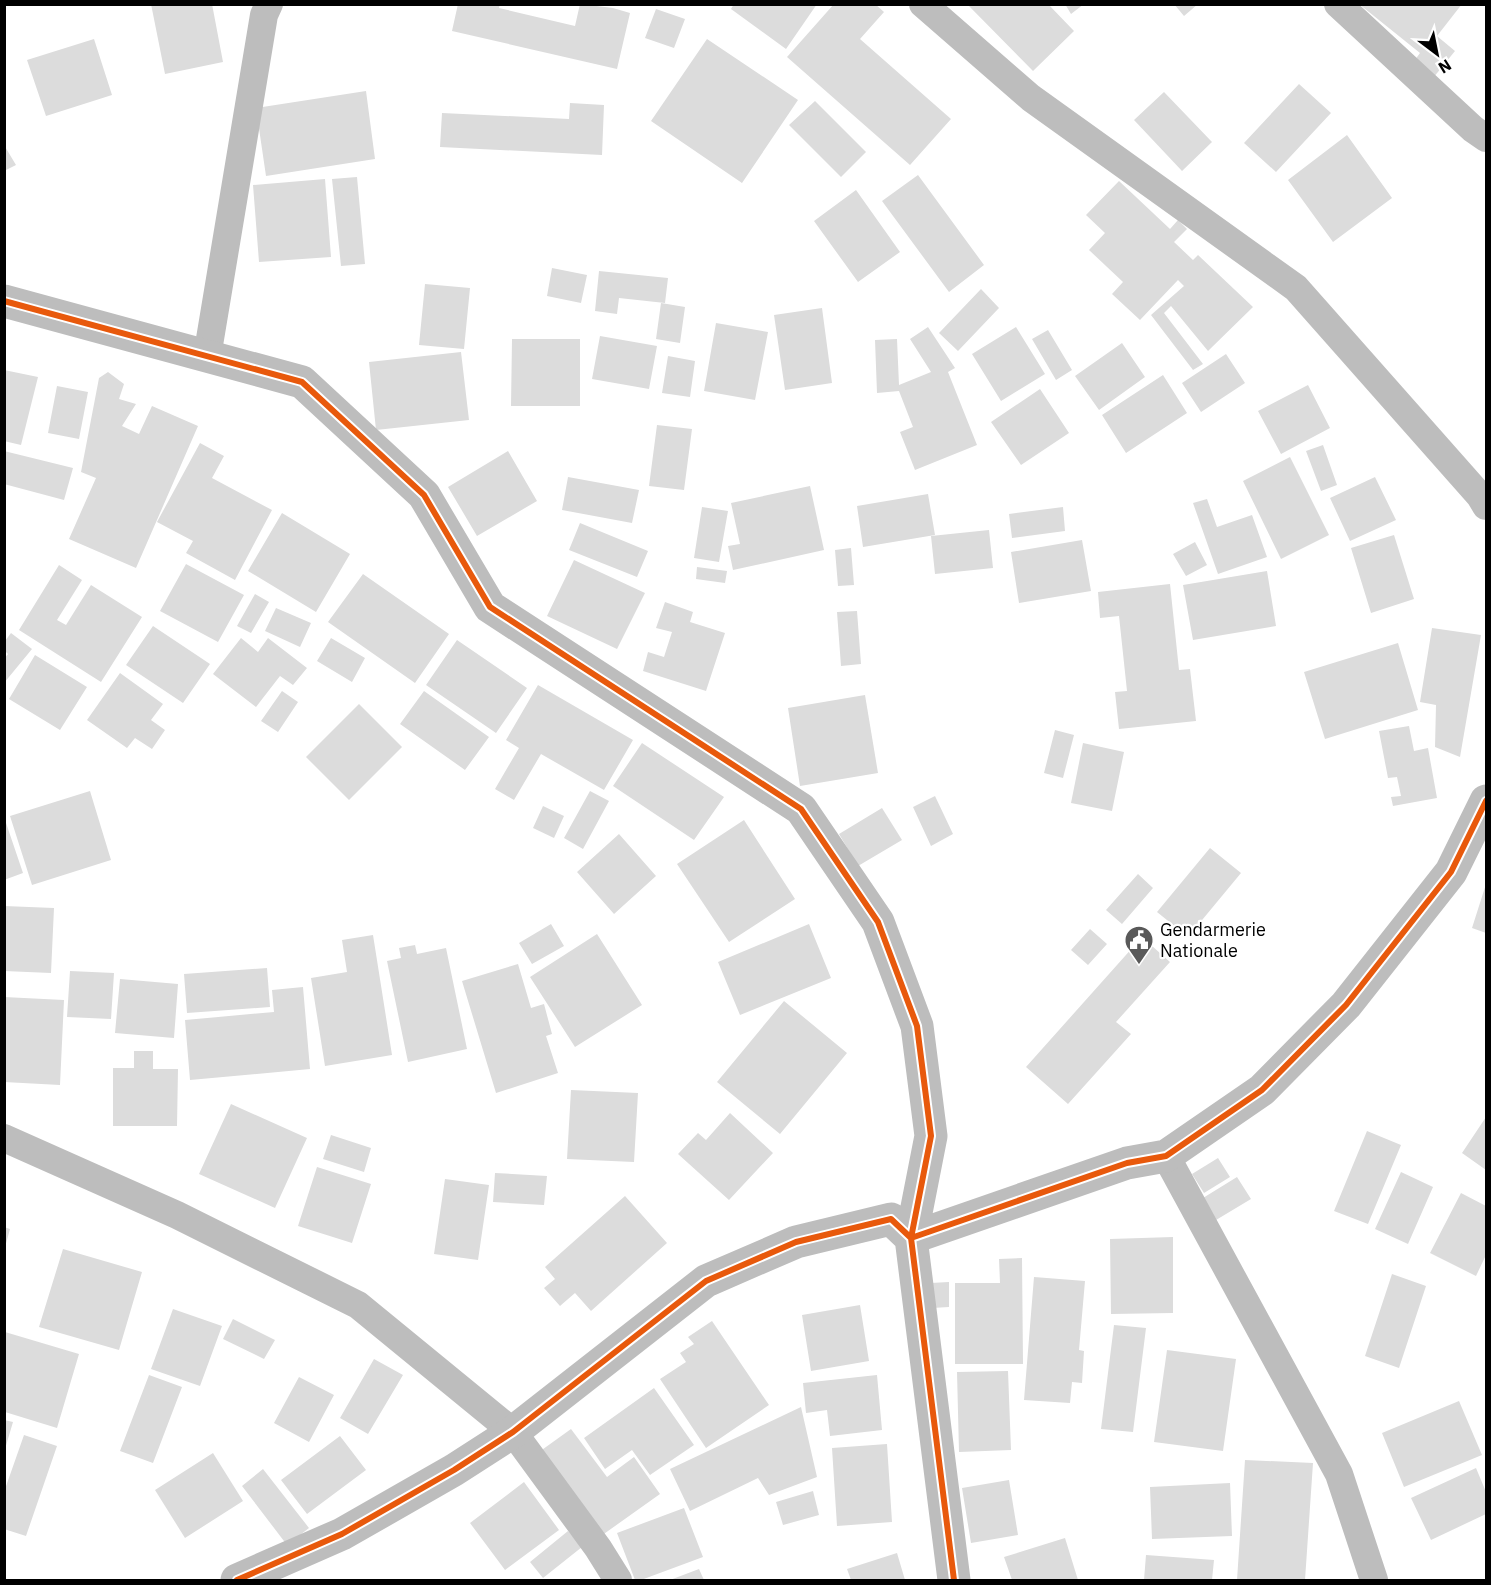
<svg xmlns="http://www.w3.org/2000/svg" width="1491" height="1585" viewBox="0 0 1491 1585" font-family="'IBM Plex Sans',sans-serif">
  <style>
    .building { fill: #dcdcdc }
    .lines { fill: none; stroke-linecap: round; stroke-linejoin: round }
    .minor { stroke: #bdbdbd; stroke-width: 28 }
    .tertiary { stroke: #bdbdbd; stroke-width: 33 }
    .cycleway-casing { stroke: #fff; stroke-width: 10 }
    .cycleway { stroke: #e8590c; stroke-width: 6 }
    .labels { text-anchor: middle; stroke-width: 4.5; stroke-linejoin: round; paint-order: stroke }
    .poi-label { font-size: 18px; fill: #000; stroke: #fff; text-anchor: start }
  </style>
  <rect width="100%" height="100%" fill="#fff"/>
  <path class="building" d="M151 4H212L223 62 165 74Z
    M458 4H500L499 8 575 26 580 4 613 8 630 13 617 69 452 31Z
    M734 4H817L786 49 731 9Z
    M834 4H875L884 12 860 39 951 119 910 165 787 57Z
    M967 4H1048L1074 31 1033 71Z
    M1065 4H1084L1071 14Z
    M1174 4H1198L1184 16Z
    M1359 4H1462L1437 36 1455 51 1429 83 1409 68 1420 53Z
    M656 9 685 19 674 48 645 38Z
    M94 39 112 95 46 116 27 60Z
    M707 39 798 100 742 183 651 121Z
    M1299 84 1331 113 1276 172 1244 143Z
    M366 91 375 159 266 176 256 108Z
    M1164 92 1212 142 1182 171 1134 120Z
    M815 101 866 152 841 177 789 125Z
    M570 103 604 105 602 155 440 147 442 113 569 119Z
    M1347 135 1392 198 1333 242 1288 180Z
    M4 145 16 165 4 171Z
    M918 175 984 265 949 292 882 201Z
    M357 177 365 264 341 266 332 179Z
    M325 179 331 257 259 262 253 185Z
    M1119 181 1170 229 1178 220 1187 229 1174 242 1193 260 1198 255 1253 307 1208 351 1171 306 1164 313 1203 364 1193 370 1151 315 1184 286 1178 280 1140 320 1112 294 1123 282 1089 250 1105 233 1086 215Z
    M856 190 900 252 858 282 814 221Z
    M552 268 587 275 581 303 547 296Z
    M599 271 668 278 665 303 619 298 617 314 595 311Z
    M425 284 470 288 464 349 419 345Z
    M981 289 999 308 958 351 939 333Z
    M661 303 685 307 680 343 656 339Z
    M822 308 832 383 785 390 774 315Z
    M716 323 768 332 755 400 704 391Z
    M928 327 955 368 948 372 977 445 915 470 900 432 913 427 899 391 877 393 875 340 897 339 899 385 931 372 910 339Z
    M1016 327 1045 374 1001 401 972 354Z
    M1048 330 1072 370 1056 380 1032 339Z
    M600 336 657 346 649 389 592 379Z
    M512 339H580V406H511Z
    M1122 343 1145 377 1099 410 1075 376Z
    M461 352 469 420 376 430 369 362Z
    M1226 354 1245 383 1201 412 1182 383Z
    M668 356 695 361 690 397 662 393Z
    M4 370 38 377 21 445 4 441Z
    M108 372 124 384 119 399 136 404 122 426 139 434 152 406 198 426 136 568 69 539 96 478 81 472 99 378Z
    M1163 375 1187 413 1126 453 1102 415Z
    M1308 385 1330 428 1281 454 1258 411Z
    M57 386 88 392 79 439 48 433Z
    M1040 389 1069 433 1021 465 991 422Z
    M657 425 692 429 684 490 649 486Z
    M200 443 224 456 212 478 272 510 235 580 186 553 193 541 157 522Z
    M1323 445 1337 485 1321 491 1306 451Z
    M4 451 73 468 64 500 4 484Z
    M508 451 537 501 477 536 448 487Z
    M1290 457 1329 535 1281 559 1243 481Z
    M568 477 639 490 632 523 562 510Z
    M1375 477 1396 520 1350 541 1330 498Z
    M810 486 824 550 733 570 728 546 740 544 731 503Z
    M928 494 935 535 863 547 857 506Z
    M1207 499 1217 527 1252 515 1267 557 1218 574 1193 503Z
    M702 507 728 511 719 562 694 558Z
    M1063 507 1065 531 1012 538 1009 514Z
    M282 513 350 554 316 612 248 571Z
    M580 523 648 551 637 577 569 550Z
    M989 530 993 568 935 574 931 536Z
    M1394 535 1414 599 1371 613 1351 548Z
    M1082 540 1091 591 1019 603 1011 552Z
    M1195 542 1207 565 1186 576 1173 554Z
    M851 548 854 585 838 586 835 550Z
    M574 560 645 593 617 649 547 616Z
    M186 564 244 595 218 642 160 611Z
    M59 565 82 580 57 620 66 625 91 585 142 617 101 682 19 630Z
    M697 567 727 571 725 583 696 579Z
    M1267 571 1276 626 1193 640 1183 585Z
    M363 574 449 634 415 683 328 622Z
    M1170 584 1179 670 1190 669 1196 721 1119 729 1115 692 1127 691 1119 616 1100 618 1098 592Z
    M255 594 269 602 251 633 237 626Z
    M665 602 693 612 690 622 725 633 706 691 643 671 648 652 664 657 672 632 656 628Z
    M276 608 311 623 300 647 265 631Z
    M857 611 861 664 841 666 837 612Z
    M153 626 210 664 183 703 126 665Z
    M1432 628 1481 635 1460 757 1435 747 1436 705 1420 702Z
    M11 633 32 649 4 683V659L8 654 5 651V641Z
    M241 638 258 652 268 638 307 668 293 685 280 676 256 707 213 674Z
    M331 638 365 658 352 682 317 661Z
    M457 640 527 688 496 733 426 685Z
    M1398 643 1418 710 1325 739 1304 672Z
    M35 655 87 687 60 730 9 699Z
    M120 673 163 704 151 720 165 730 152 749 135 738 127 748 87 720Z
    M538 685 633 740 604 790 541 754 514 800 495 789 519 748 506 740Z
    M282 691 298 702 278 732 261 721Z
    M424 691 489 737 465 770 400 724Z
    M865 695 878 773 800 786 788 708Z
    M359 704 402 747 349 800 306 757Z
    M1409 726 1414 751 1428 748 1437 798 1393 806 1391 797 1401 796 1397 777 1388 778 1379 731Z
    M1055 730 1074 735 1063 778 1044 773Z
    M642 743 724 797 694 840 613 786Z
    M1083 743 1124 752 1112 811 1071 803Z
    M90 791 111 860 32 885 10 816Z
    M590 791 609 801 583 849 564 838Z
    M935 796 953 834 931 846 913 807Z
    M543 806 564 816 554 838 533 828Z
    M882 808 902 840 858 866 839 834Z
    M4 817 23 873 4 880Z
    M744 820 795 899 729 942 677 864Z
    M619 834 656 876 614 914 577 872Z
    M1210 848 1241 873 1188 937 1157 912Z
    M1138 874 1153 888 1122 924 1106 910Z
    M1486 884V933L1472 928Z
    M4 906 54 908 51 973 4 971Z
    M551 924 564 946 532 964 519 943Z
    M809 924 831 978 740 1015 718 962Z
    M1090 929 1107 944 1088 965 1071 950Z
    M597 934 642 1005 575 1047 530 977Z
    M373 935 392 1055 325 1066 311 978 347 972 342 940Z
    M1142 937 1170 962 1116 1022 1131 1034 1068 1104 1026 1067Z
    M415 945 417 954 446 948 467 1049 408 1062 387 961 401 958 399 948Z
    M518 964 531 1008 544 1004 552 1034 546 1036 558 1073 496 1093 462 981Z
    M267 968 270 1007 187 1013 184 974Z
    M70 971 114 973 111 1019 67 1017Z
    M120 979 178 984 174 1038 115 1033Z
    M303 987 310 1069 190 1080 185 1020 274 1012 272 990Z
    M4 997 64 1000 60 1085 4 1082Z
    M784 1001 847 1053 780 1134 717 1082Z
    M134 1051H153V1069H178L177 1126H113V1068H134Z
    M571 1090 638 1093 634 1162 567 1159Z
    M231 1104 307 1138 275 1208 199 1174Z
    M730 1113 773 1153 729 1200 678 1154 698 1133 706 1140Z
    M1486 1117V1170L1462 1153Z
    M1367 1131 1401 1145 1368 1224 1334 1211Z
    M331 1135 371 1148 364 1172 323 1159Z
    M1218 1158 1230 1177 1204 1193 1192 1174Z
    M317 1167 371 1184 352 1243 298 1226Z
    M1401 1172 1433 1187 1408 1244 1375 1229Z
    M495 1173 547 1176 544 1205 493 1202Z
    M1237 1177 1251 1199 1216 1220 1203 1198Z
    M445 1179 489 1185 478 1260 434 1254Z
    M1461 1193 1486 1206V1255L1476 1276 1430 1253Z
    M625 1196 667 1243 591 1311 575 1293 560 1306 544 1288 555 1279 545 1267Z
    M4 1227 10 1229 5 1247H4Z
    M1173 1237V1313L1111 1314 1110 1239Z
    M63 1249 142 1272 119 1350 39 1327Z
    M1022 1258 1023 1364H955V1283H1000L999 1259Z
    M1392 1274 1426 1286 1399 1368 1365 1356Z
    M1034 1277 1085 1281 1079 1350 1084 1351 1082 1383 1072 1382 1070 1403 1024 1400Z
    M949 1282V1307L932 1308 931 1283Z
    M860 1305 869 1361 811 1371 802 1315Z
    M173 1309 222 1326 200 1386 151 1369Z
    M233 1319 275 1340 264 1359 223 1339Z
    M712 1321 769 1405 706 1448 660 1379 686 1362 680 1353 694 1344 688 1337Z
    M1114 1325 1146 1328 1133 1432 1101 1429Z
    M5 1332 79 1354 57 1428 5 1412Z
    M1167 1350 1236 1359 1223 1451 1154 1442Z
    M374 1359 403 1375 368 1434 340 1418Z
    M1008 1371 1011 1450 959 1452 957 1372Z
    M149 1375 182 1387 153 1463 120 1451Z
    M877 1375 882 1430 830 1436 827 1410 806 1413 803 1383Z
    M299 1377 334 1395 309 1442 274 1423Z
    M654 1388 694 1445 650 1475 632 1450 605 1469 584 1438Z
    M1459 1401 1482 1455 1404 1487 1382 1433Z
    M801 1407 817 1477 769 1495 758 1478 690 1511 670 1469Z
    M4 1420 13 1422 5 1449H4Z
    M571 1429 607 1477 634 1457 660 1494 601 1536 539 1452Z
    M24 1435 57 1446 26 1536 4 1529V1492Z
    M340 1436 366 1470 307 1514 281 1480Z
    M887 1444 892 1522 837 1526 832 1448Z
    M213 1453 243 1501 185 1538 155 1490Z
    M1245 1460 1313 1463 1305 1580H1237Z
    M1476 1468 1486 1492V1514L1431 1540 1411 1498Z
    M263 1469 309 1528 287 1545 242 1486Z
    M1009 1480 1018 1535 971 1543 962 1488Z
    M524 1482 559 1530 505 1570 470 1523Z
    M1230 1483 1232 1536 1152 1539 1150 1487Z
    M813 1491 819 1515 783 1525 776 1502Z
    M684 1508 703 1557 641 1580H635L617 1533Z
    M568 1531 582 1547 543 1578 530 1562Z
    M1065 1538 1078 1580H1012L1004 1557Z
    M897 1553 905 1580H851L847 1569Z
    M1146 1555 1214 1560 1212 1580H1144Z
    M699 1569 704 1580H670Z"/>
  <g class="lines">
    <path class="minor" d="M923 4 1031 98 1296 288 1480 496 1486 506
      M1338 4 1473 129 1486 138
      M207 357 264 15 269 4
      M4 1138 177 1215 358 1305 513 1432 598 1548 618 1580
      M1166 1156 1339 1474 1374 1580"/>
    <path class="tertiary" d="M4 301 302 382 424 495 490 607 801 809 878 922 917 1026 931 1136 911 1238 954 1580
      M237 1580 342 1534 454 1470 513 1432 706 1281 796 1242 891 1219 911 1238 1127 1163 1166 1156 1262 1090 1346 1005 1451 872 1486 801"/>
    <g class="cycleway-casing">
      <path id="cycleway" d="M4 301 302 382 424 495 490 607 801 809 878 922 917 1026 931 1136 911 1238 954 1580
        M237 1580 342 1534 454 1470 513 1432 706 1281 796 1242 891 1219 911 1238 1127 1163 1166 1156 1262 1090 1346 1005 1451 872 1486 801"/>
    </g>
    <use href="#cycleway" class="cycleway"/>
  </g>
  <defs>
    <g id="civic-pin" transform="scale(1.5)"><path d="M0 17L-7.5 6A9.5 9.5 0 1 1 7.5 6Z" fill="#595959" stroke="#fff"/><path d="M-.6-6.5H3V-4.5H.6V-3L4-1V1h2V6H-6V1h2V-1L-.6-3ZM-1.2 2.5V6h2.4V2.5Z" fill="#fff"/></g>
  </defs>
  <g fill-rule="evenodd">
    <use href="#civic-pin" x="1139" y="940"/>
  </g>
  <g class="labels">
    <g class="poi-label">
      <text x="1160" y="936">Gendarmerie<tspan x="1160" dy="21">Nationale</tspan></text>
    </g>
  </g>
  <rect width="1491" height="1585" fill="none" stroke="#000000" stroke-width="12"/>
  <g transform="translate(1437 54) rotate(148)" stroke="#ffffff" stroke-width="4.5" paint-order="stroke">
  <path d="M0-4.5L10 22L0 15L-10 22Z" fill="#000000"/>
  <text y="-9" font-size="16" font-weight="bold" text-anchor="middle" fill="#000000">N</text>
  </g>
</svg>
